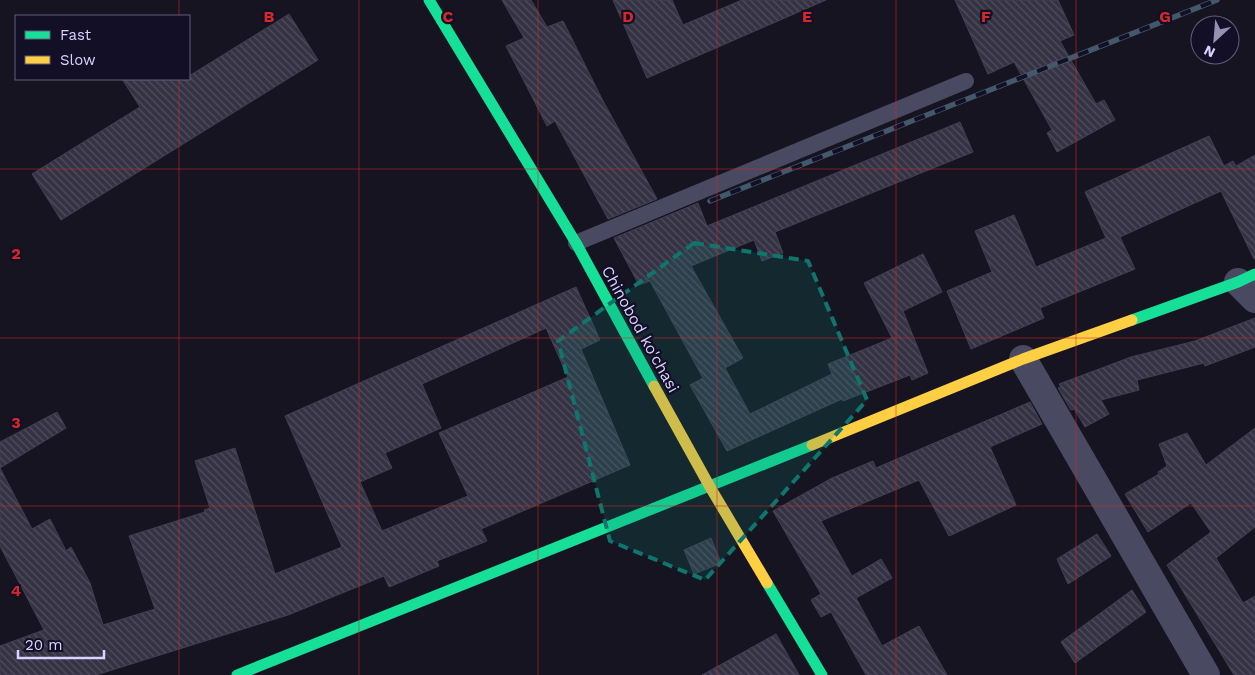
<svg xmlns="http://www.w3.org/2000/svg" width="1255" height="675" viewBox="0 0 1255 675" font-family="'Work Sans',sans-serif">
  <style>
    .building { fill: url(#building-back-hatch); stroke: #433f54; fill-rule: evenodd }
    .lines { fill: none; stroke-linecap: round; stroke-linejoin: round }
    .lane { stroke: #4a4962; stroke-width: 16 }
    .street { stroke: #4a4962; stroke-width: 28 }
    .fast { stroke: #16e098; stroke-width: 11 }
    .slow { stroke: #ffcf43; stroke-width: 11 }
    .rail-casing { stroke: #43596b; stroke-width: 5.5 }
    .rail { stroke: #130f26; stroke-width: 4; stroke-dasharray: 11; stroke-linecap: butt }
    .marked { fill: #0f766e; fill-opacity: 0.2; stroke: #0f766e; stroke-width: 4; stroke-dasharray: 10 6; stroke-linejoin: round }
    .grid { fill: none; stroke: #d62828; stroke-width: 1; stroke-opacity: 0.55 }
    .labels { text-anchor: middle; stroke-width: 4.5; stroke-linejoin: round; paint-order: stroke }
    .street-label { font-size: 16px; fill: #d9d4ff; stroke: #130f26 }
    .grid-label { font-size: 16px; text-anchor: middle; font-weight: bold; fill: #d62828; stroke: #130f26; stroke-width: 4.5; stroke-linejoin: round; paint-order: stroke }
  </style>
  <defs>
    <pattern id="building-back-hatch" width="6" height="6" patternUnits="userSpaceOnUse" patternTransform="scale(1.25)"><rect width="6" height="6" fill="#343243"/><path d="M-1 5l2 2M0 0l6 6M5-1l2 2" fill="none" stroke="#514f5f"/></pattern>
  </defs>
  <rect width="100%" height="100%" fill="#161421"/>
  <path class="building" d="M502 0H531L547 27 563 21 602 99 657 199 608 219 555 121 547 126 506 46 524 38Z
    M613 0H672L683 25 742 0H826L647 78Z
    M955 0H1058L1074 35 1060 41 1096 104 1104 100 1115 120 1057 152 1047 133 1052 130 1014 62 988 74Z
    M289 14 318 60 61 220 32 174 140 107 122 79H189V76Z
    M960 122 973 152 775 232 783 253 762 261 754 240 691 266 743 358 725 368 750 414 832 374 828 364 892 338 864 283 923 254 942 292 903 311 928 373 912 380 910 375 843 401 842 399 727 451 690 385 703 378 650 281 639 285 614 238 698 203 707 226Z
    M1209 136 1224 166 1233 161 1236 166 1255 155V259H1254L1221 191 1120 237 1135 269 1040 308 1044 318 971 349 947 291 992 272 975 231 1014 215 1036 267 1106 238 1085 192Z
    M576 287 600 340 581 349 630 465 481 529 487 541 437 561 439 566 389 587 384 576 288 615 96 675H0V646L44 630 0 546V468L32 529 50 519 66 551 71 547 90 583 103 625 155 609 129 536 205 512 204 510 210 508 195 461 235 448 275 574 342 547 285 416ZM546 328 568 377 439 433 468 496 382 531 360 482 392 468 385 453 441 428 422 384Z
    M1255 318V347L1205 366 1204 363 1137 380 1139 390 1101 400 1109 414 1085 427 1074 409 1071 410 1058 388 1061 387 1059 384 1131 357 1195 341Z
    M1030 402 1042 424 990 447 1016 505 949 536 919 480 821 521 852 576 881 559 892 578 856 598 882 646 919 626 947 675H866L831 612 821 617 811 600 821 594 773 511 832 478 873 461 876 468Z
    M57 412 66 428 0 468V442Z
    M1255 428V527L1216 558 1243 603 1255 596V675H1234L1167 565 1211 532 1191 503 1148 532 1125 494 1159 474 1158 472 1167 466 1159 444 1187 433 1206 465Z
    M1097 534 1111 556 1068 584 1057 559Z
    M711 538 721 563 694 574 684 550Z
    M1132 590 1146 612 1075 663 1061 642Z
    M776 634 799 675H702Z"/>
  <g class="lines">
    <path class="lane" d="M576 243 966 81"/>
    <path class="street" d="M1238 282 1255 299
      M1023 359 1206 675"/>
    <path class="fast" d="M429 0 576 243 654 386
      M1132 320 1238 282 1255 274
      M767 583 822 675
      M237 675 812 445"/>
    <path class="slow" d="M654 386 710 487 767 583
      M812 445 1023 359 1132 320"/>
    <g class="rail-casing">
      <path id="rail" d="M710 201 1217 0"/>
    </g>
    <use href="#rail" class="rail"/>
  </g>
  <path class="marked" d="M694 243 808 261 867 400 705 580 610 541 558 341Z"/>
  <path class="grid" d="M179 0V16M359 0V675M538 0V675M717 0V675M896 0V675M1076 0V675M179 79V675M0 169H1255M0 338H1255M0 506H1255"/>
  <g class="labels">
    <g class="street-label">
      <text transform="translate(641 329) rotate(61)" y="6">Chinobod ko'chasi</text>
    </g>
  </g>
  <g class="grid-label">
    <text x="269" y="22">B</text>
    <text x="448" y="22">C</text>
    <text x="628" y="22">D</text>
    <text x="807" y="22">E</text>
    <text x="986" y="22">F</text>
    <text x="1165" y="22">G</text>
    <text x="16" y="259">2</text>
    <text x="16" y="428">3</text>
    <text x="16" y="596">4</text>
  </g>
  <rect x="15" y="15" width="175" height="65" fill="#130f26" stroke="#625e7d"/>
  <rect x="25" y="31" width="25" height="8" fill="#16e098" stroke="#625e7d"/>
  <text x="60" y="40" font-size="15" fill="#d9d4ff">Fast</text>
  <rect x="25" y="56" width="25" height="8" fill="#ffcf43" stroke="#625e7d"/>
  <text x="60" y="65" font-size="15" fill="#d9d4ff">Slow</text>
  <g transform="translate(1215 40) rotate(206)"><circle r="24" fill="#130f26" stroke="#625e7d"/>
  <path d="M0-4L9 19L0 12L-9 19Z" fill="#9591b1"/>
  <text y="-8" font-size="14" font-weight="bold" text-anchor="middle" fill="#d9d4ff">N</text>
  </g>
  <path d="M18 650v8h86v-8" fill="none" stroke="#d9d4ff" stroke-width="2.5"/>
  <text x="25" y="650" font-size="15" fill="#d9d4ff" stroke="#130f26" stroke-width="4" paint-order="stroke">20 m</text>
</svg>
